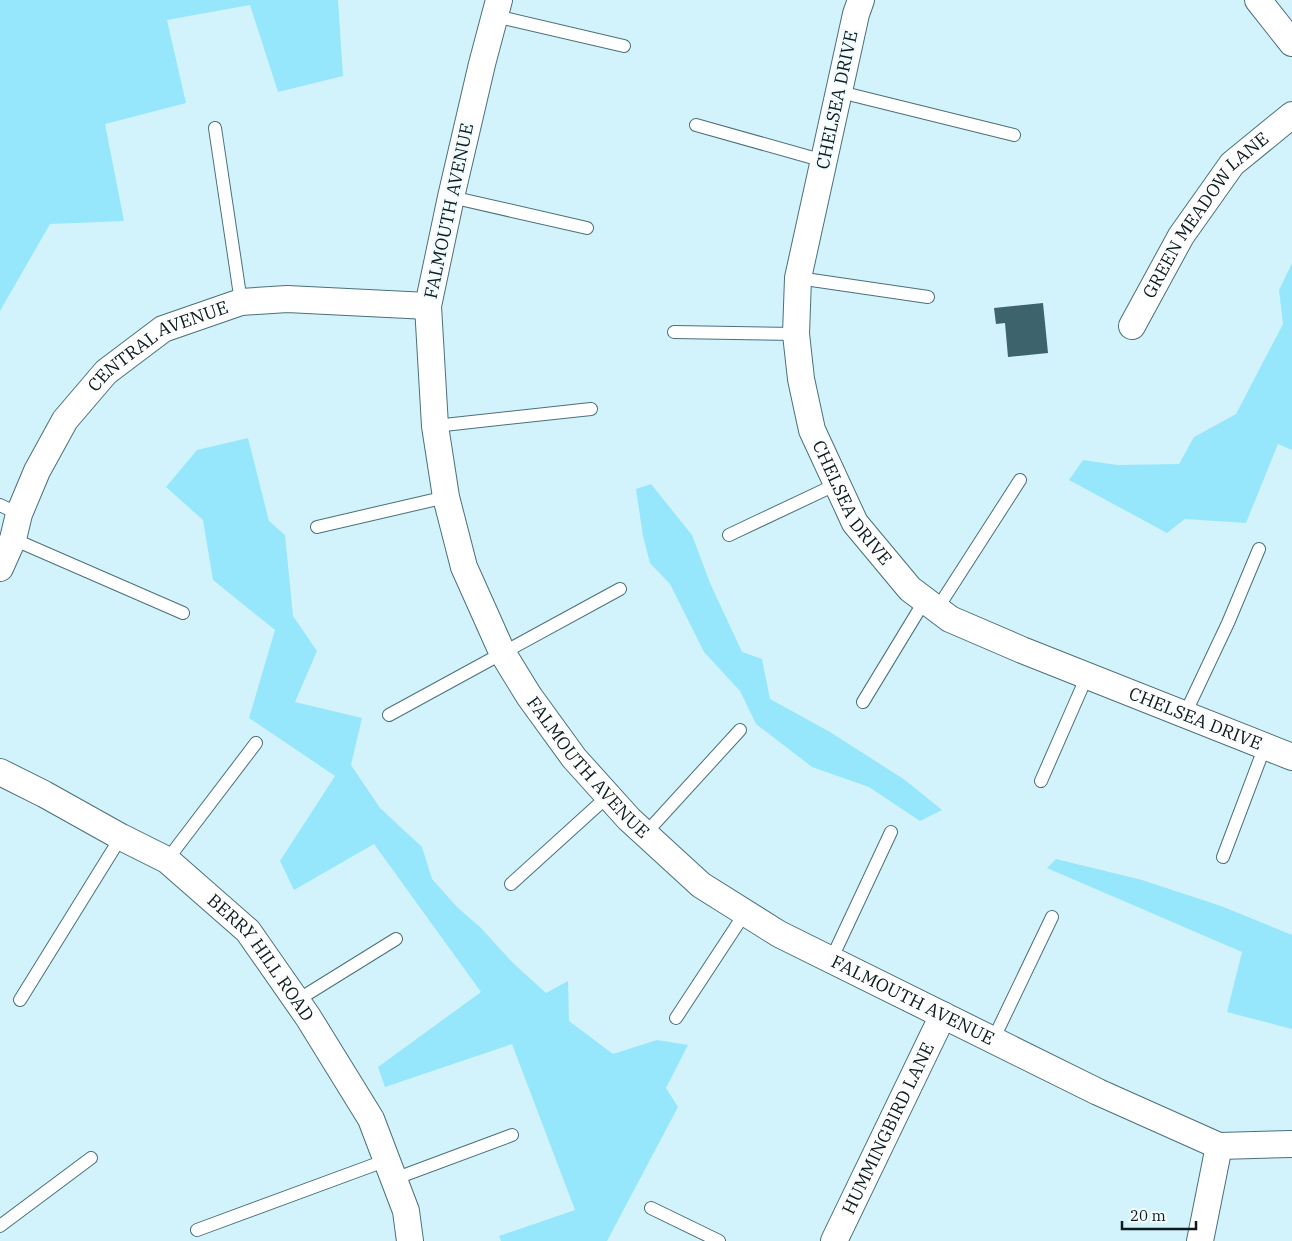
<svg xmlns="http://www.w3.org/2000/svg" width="1292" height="1241" viewBox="0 0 1292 1241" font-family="'IBM Plex Serif',serif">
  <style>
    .green { fill: #96e7fb }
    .building { fill: #3d636d }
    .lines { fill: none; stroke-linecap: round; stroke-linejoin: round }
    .service-casing { stroke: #4a7079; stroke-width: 14 }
    .minor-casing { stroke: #4a7079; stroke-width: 28 }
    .service { stroke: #fff; stroke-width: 12 }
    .minor { stroke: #fff; stroke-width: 26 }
    .labels { text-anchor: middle; stroke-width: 5; stroke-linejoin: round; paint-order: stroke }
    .street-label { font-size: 18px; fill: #0b1b1e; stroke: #f3fcfe }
  </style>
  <rect width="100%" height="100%" fill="#d2f3fc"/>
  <path class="green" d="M0 0H338L343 76 278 92 250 5 167 20 186 103 105 124 124 221 50 224 0 311Z
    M1292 263V450L1278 444 1246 523 1185 519 1167 533 1069 480 1083 460 1117 465 1179 464 1194 437 1236 414 1283 324 1279 290Z
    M248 438 269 521 285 535 293 616 317 651 295 702 362 718 351 765 380 808 422 847 432 879 457 907 480 927 513 963 546 993 568 981 569 1021 613 1054 657 1040 688 1045 666 1088 678 1107 607 1241H501L499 1236 575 1210 512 1044 385 1087 378 1067 481 992 374 844 294 890 280 861 335 776 249 718 275 630 213 580 203 520 166 487 197 450Z
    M651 484 692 535 710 583 742 652 762 659 770 699 830 732 905 780 942 810 920 821 869 787 812 767 756 724 740 691 704 652 670 584 650 563 643 536 636 489Z
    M1056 859 1142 880 1221 906 1292 935V1029L1227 1012 1242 952 1047 868Z"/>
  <path class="building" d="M1043 303 1048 353 1008 357 1005 323 996 324 994 308Z"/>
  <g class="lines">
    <g class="service-casing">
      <path id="service" d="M495 16 624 46
        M840 92 1014 135
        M696 125 824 161
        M215 128 241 302
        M451 197 587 228
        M798 278 928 297
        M674 332 796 334
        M435 426 591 409
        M0 505 19 514
        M317 527 446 497
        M729 535 837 484
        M13 539 183 613
        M937 609 1020 480
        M863 702 925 600
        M1185 714 1228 623 1259 549
        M389 715 620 589
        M1041 781 1087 676
        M645 834 740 730
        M1223 857 1265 746
        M167 860 256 743
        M511 884 608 796
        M831 960 891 832
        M20 1000 121 837
        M296 1001 396 939
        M676 1018 745 913
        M993 1040 1052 917
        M394 1179 512 1135
        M651 1208 719 1241
        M0 1226 91 1158
        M197 1230 387 1160"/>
    </g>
    <g class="minor-casing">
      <g id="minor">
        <path id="s1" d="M499 0 482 64 451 197 428 306 435 426 446 497 464 567 502 652 529 696 574 758 629 819 701 885 779 934 1098 1092 1219 1146 1292 1144"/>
        <path id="s2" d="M861 0 856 14 798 278 796 334 801 379 812 430 855 523 910 589 950 619 1022 650 1292 757"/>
        <path d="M1258 0 1292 43"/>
        <path id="s3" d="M1132 326 1181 236 1232 164 1292 115"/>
        <path id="s4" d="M0 568 13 539 19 514 37 471 65 420 106 372 163 329 241 302 287 299 428 306"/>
        <path id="s5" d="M0 772 44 794 121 837 167 860 248 931 308 1017 371 1119 406 1211 410 1241"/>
        <path id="s6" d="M834 1241 943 1015"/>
        <path d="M1200 1241 1219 1146"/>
      </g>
    </g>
    <use href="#service" class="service"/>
    <use href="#minor" class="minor"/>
  </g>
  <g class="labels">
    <g class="street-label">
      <text transform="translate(837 100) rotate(-78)" y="6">CHELSEA DRIVE</text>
      <text transform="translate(449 211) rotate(-78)" y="6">FALMOUTH AVENUE</text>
      <text dy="6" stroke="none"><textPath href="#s3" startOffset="134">GREEN MEADOW LANE</textPath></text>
      <text dy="6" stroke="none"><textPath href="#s4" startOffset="284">CENTRAL AVENUE</textPath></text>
      <text dy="6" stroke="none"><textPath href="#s2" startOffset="522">CHELSEA DRIVE</textPath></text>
      <text dy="6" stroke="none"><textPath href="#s2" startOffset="942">CHELSEA DRIVE</textPath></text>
      <text dy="6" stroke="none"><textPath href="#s1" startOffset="816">FALMOUTH AVENUE</textPath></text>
      <text dy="6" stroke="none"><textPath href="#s5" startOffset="325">BERRY HILL ROAD</textPath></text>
      <text dy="6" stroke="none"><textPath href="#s1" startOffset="1221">FALMOUTH AVENUE</textPath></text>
      <text dy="6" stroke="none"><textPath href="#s6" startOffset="125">HUMMINGBIRD LANE</textPath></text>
    </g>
  </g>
  <path d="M1122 1221v8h74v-8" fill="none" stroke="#0b1b1e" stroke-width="2.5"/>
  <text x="1130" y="1221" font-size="15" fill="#0b1b1e" stroke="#f3fcfe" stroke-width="4" paint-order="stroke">20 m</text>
</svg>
